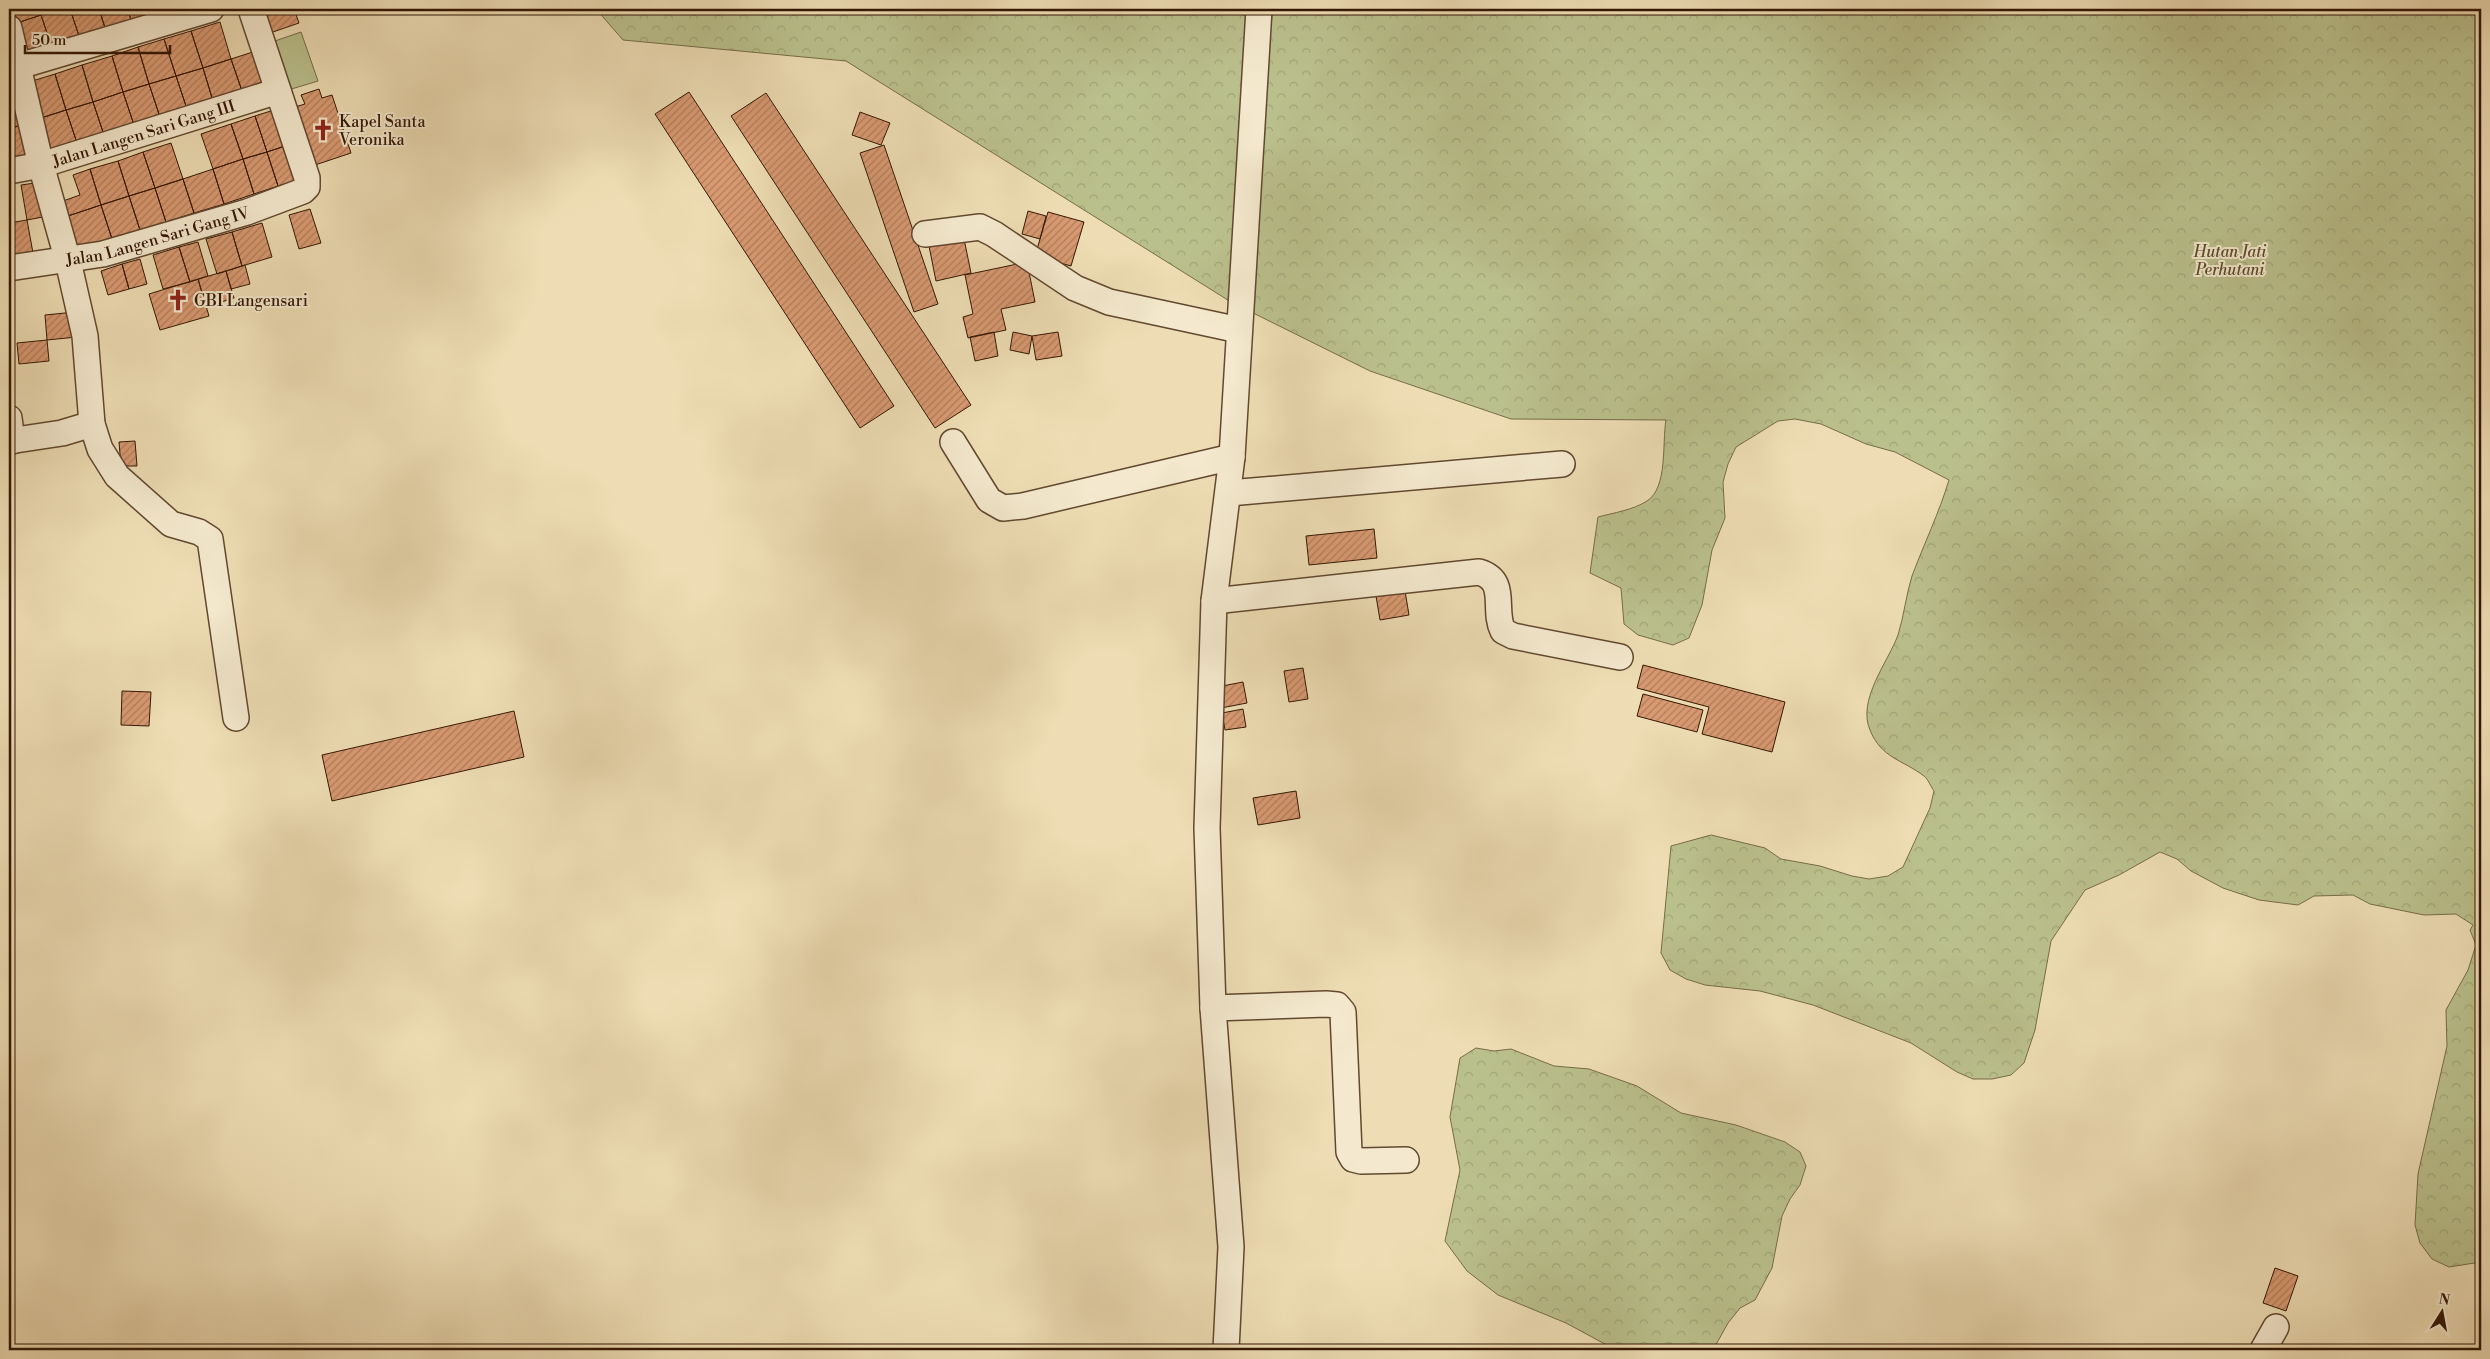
<svg xmlns="http://www.w3.org/2000/svg" width="2490" height="1359" viewBox="0 0 2490 1359" font-family="'Libre Bodoni',serif">
  <style>
    .forest { fill: url(#forest-crowns); stroke: #776c48 }
    .garden { fill: #bac08c; stroke: #776c48 }
    .building { fill: url(#building-hatch); stroke: #341704 }
    .lines { fill: none; stroke-linecap: round; stroke-linejoin: round }
    .minor-casing { stroke: #624830; stroke-width: 28 }
    .minor { stroke: #f4e9ce; stroke-width: 25 }
    .labels { text-anchor: middle; stroke-width: 4; stroke-linejoin: round; paint-order: stroke }
    .poi-label { font-size: 16px; fill: #341704; stroke: #f4e9ce; text-anchor: start }
    .street-label { font-size: 16px; fill: #341704; stroke: #f4e9ce }
    .park-label { font-size: 16px; font-style: italic; fill: #5c4a2d; stroke: #f4e9ce }
  </style>
  <defs>
    <pattern id="forest-crowns" width="20" height="18" patternUnits="userSpaceOnUse" patternTransform="scale(1.25)"><rect width="20" height="18" fill="#bac08c"/><path d="M2 6a3 3 0 1 1 6 0M12 15a3 3 0 1 1 6 0" fill="none" stroke="#a0a477"/></pattern>
    <pattern id="building-hatch" width="6" height="6" patternUnits="userSpaceOnUse" patternTransform="scale(1.25)"><rect width="6" height="6" fill="#d99a72"/><path d="M-1 1l2-2M0 6l6-6M5 7l2-2" fill="none" stroke="#b17d5b"/></pattern>
  </defs>
  <rect width="100%" height="100%" fill="#eeddb4"/>
  <filter id="stains"><feTurbulence type="fractalNoise" baseFrequency=".004" numOctaves="4"/><feColorMatrix values="0 0 0 0 .2 0 0 0 0 .09 0 0 0 0 .02 0 0 0 .5 -.17"/></filter>
  <radialGradient id="worn" r=".72"><stop offset=".6" stop-color="#630" stop-opacity="0"/><stop offset="1" stop-color="#630" stop-opacity=".3"/></radialGradient>
  <path class="forest" d="M596 9H2481V1262L2449 1267 2432 1259 2420 1243 2415 1225 2418 1174 2447 1046 2446 1010 2468 970 2476 945 2470 930 2473 925 2456 914 2424 915 2370 904 2353 895 2314 896 2298 905 2259 900 2223 888 2191 871 2177 859 2160 852 2119 875 2085 890 2051 941 2035 1030 2024 1063 2011 1075 1992 1079H1973L1957 1072 1911 1043 1813 1005 1760 991 1705 985 1686 979 1670 970 1661 953 1671 846 1711 835 1765 848 1781 859 1820 866 1852 876 1869 879 1888 876 1903 867 1930 808 1934 791C1931 787 1928 779 1924 776 1903 760 1881 758 1870 730 1857 700 1888 662 1898 635 1904 616 1906 595 1912 576 1924 544 1939 513 1949 480L1895 452 1866 444 1821 424 1795 419 1778 421 1736 447 1728 464 1723 482 1725 518 1712 550 1702 605 1689 638 1673 645 1638 635 1624 624 1621 588 1590 573 1598 517C1613 513 1633 510 1647 501 1668 488 1662 442 1666 420L1511 419 1370 371 1231 302 846 61 623 40Z
    M1476 1048 1494 1051 1511 1049 1554 1066 1589 1069 1637 1086 1681 1113 1736 1125 1785 1142 1800 1152 1806 1166 1800 1185 1790 1199 1782 1216 1772 1268 1755 1300 1740 1308 1728 1323 1713 1350H1616L1566 1323 1498 1295 1467 1271 1445 1241 1460 1170 1450 1117 1460 1058Z"/>
  <path class="garden" d="M301 32 318 81 288 90 272 42Z"/>
  <path class="building" d="M12 9H39L41 15 17 23Z
    M39 9H60L41 15Z
    M60 9H70L80 39 52 48 41 15Z
    M70 9H99L106 31 80 39Z
    M99 9H127L132 22 106 31Z
    M127 9H157L159 14 132 22Z
    M261 9H294L299 23 270 33Z
    M41 15 52 48 28 56 17 23Z
    M220 22 231 59 203 68 191 31Z
    M191 31 203 68 176 76 164 39Z
    M164 39 176 76 149 84 138 47Z
    M138 47 149 84 123 92 112 56Z
    M256 51 266 84 242 91 231 59Z
    M112 56 123 92 93 102 82 65Z
    M231 59 242 91 213 101 203 68Z
    M82 65 93 102 66 110 55 74Z
    M203 68 213 101 187 109 176 76Z
    M55 74 66 110 41 118 29 82Z
    M176 76 187 109 160 117 149 84Z
    M149 84 160 117 134 125 123 92Z
    M19 87 25 125 9 128V88Z
    M319 89 322 98 332 95 351 153 315 165 295 107 305 104 301 95Z
    M123 92 134 125 104 135 93 102Z
    M689 92 894 406 860 428 655 114Z
    M766 93 971 405 935 428 731 116Z
    M93 102 104 135 77 143 66 110Z
    M277 109 288 145 267 152 255 116Z
    M66 110 77 143 51 151 41 118Z
    M860 112 890 123 881 145 852 135Z
    M255 116 267 152 243 159 231 124Z
    M231 124 243 159 213 169 201 134Z
    M25 125 30 155 9 158V128Z
    M171 143 183 179 155 188 143 152Z
    M288 145 300 179 278 186 267 152Z
    M884 145 938 304 914 312 860 153Z
    M143 152 155 188 129 196 118 161Z
    M267 152 278 186 254 194 243 159Z
    M243 159 254 194 224 204 213 169Z
    M118 161 129 196 101 205 90 169Z
    M90 169 101 205 68 216 63 201 80 195 73 175Z
    M213 169 224 204 194 213 183 179Z
    M183 179 194 213 166 222 155 188Z
    M42 182 48 216 27 220 21 185Z
    M155 188 166 222 140 230 129 196Z
    M129 196 140 230 112 239 101 205Z
    M101 205 112 239 79 250 68 216Z
    M310 209 321 243 299 249 289 215Z
    M1028 211 1046 216 1040 239 1022 234Z
    M1048 212 1084 222 1071 266 1035 256Z
    M27 220 33 253 11 257 9 223Z
    M262 223 272 257 242 266 232 232Z
    M232 232 242 266 217 274 206 239Z
    M963 234 971 273 936 281 928 241Z
    M198 242 208 276 190 282 179 247Z
    M179 247 190 282 163 289 153 255Z
    M140 259 147 284 129 289 122 264Z
    M1027 262 1035 302 1001 309 1006 330 968 338 963 317 973 314 965 275Z
    M122 264 129 289 108 295 101 271Z
    M245 265 250 284 231 289 226 271Z
    M226 271 234 298 206 307 198 279Z
    M198 279 209 316 160 330 149 294Z
    M75 312 77 337 47 340 45 315Z
    M994 332 998 356 975 361 970 337Z
    M1013 332 1032 336 1029 354 1010 350Z
    M1058 332 1062 356 1036 360 1032 336Z
    M47 340 49 361 19 364 17 343Z
    M135 441 137 466H121L119 442Z
    M1374 529 1377 558 1309 565 1306 536Z
    M1405 591 1409 615 1380 620 1376 596Z
    M1643 665 1785 702 1772 752 1702 734 1709 707 1637 688Z
    M1303 668 1308 699 1289 702 1284 671Z
    M1243 682 1247 703 1221 708 1217 687Z
    M122 691 151 692 149 726 121 725Z
    M1643 694 1703 710 1697 732 1637 716Z
    M1243 709 1246 727 1225 730 1222 713Z
    M514 711 524 757 332 801 322 755Z
    M1296 791 1300 818 1258 825 1253 798Z
    M2275 1268 2298 1276 2286 1311 2263 1303Z"/>
  <g class="lines">
    <g class="minor-casing">
      <g id="minor">
        <path d="M9 28 41 165 68 261 85 336 92 424 100 449 117 476 171 524 199 532 210 539 236 718"/>
        <path d="M9 69 211 9"/>
        <path id="s1" d="M9 171 41 165 278 91"/>
        <path d="M925 234 980 227 994 234 1075 288 1109 302 1239 330"/>
        <path id="s2" d="M9 268 103 254 247 212 303 191 307 187V178L251 9"/>
        <path d="M9 418 12 441"/>
        <path d="M9 441 62 433 92 424"/>
        <path d="M953 442 989 500 1003 508 1023 506 1232 457"/>
        <path d="M1229 493 1562 464"/>
        <path d="M1214 601 1479 572C1509 581 1492 609 1503 631L1513 636 1620 657"/>
        <path d="M1213 1008 1326 1004 1337 1005 1343 1012 1349 1152 1353 1159 1361 1161 1406 1160"/>
        <path d="M1226 1350 1231 1247 1213 1008 1207 828 1214 601 1232 457 1259 9"/>
        <path d="M2263 1350 2276 1327"/>
      </g>
    </g>
    <use href="#minor" class="minor"/>
  </g>
  <defs>
    <g id="church-bare" transform="scale(1.725)"><path d="M-1.2-6h2.4v3.5h3.3v2.4h-3.3V6h-2.4V-.1h-3.3v-2.4h3.3Z" fill="#8f2418" stroke="#f4e9ce" stroke-width="2.5" paint-order="stroke"/></g>
  </defs>
  <g fill-rule="evenodd">
    <use href="#church-bare" x="323" y="130"/>
    <use href="#church-bare" x="178" y="300"/>
  </g>
  <g class="labels">
    <g class="poi-label">
      <text x="339" y="127">Kapel Santa<tspan x="339" dy="18">Veronika</tspan></text>
      <text x="194" y="306">GBI Langensari</text>
    </g>
    <g class="street-label">
      <text dy="6" stroke="none"><textPath href="#s1" startOffset="140">Jalan Langen Sari Gang III</textPath></text>
      <text dy="6" stroke="none"><textPath href="#s2" startOffset="152">Jalan Langen Sari Gang IV</textPath></text>
    </g>
    <g class="park-label">
      <text x="2230" y="257">Hutan Jati<tspan x="2230" dy="18">Perhutani</tspan></text>
    </g>
  </g>
  <rect width="2490" height="1359" fill="none" stroke="#eeddb4" stroke-width="30"/>
  <rect x="10" y="10" width="2470" height="1339" fill="none" stroke="#341704" stroke-width="2.5"/>
  <rect x="15" y="15" width="2460" height="1329" fill="none" stroke="#341704"/>
  <g transform="translate(2442 1312) rotate(11)" stroke="#f4e9ce" stroke-width="4" paint-order="stroke">
  <path d="M0-4L9 19L0 12L-9 19Z" fill="#341704"/>
  <text y="-8" font-size="14" font-weight="bold" text-anchor="middle" fill="#341704">N</text>
  </g>
  <path d="M25 45v8h145v-8" fill="none" stroke="#341704" stroke-width="2.5"/>
  <text x="32" y="45" font-size="15" fill="#341704" stroke="#f4e9ce" stroke-width="4" paint-order="stroke">50 m</text>
  <rect width="100%" height="100%" filter="url(#stains)"/>
  <rect width="100%" height="100%" fill="url(#worn)"/>
</svg>
